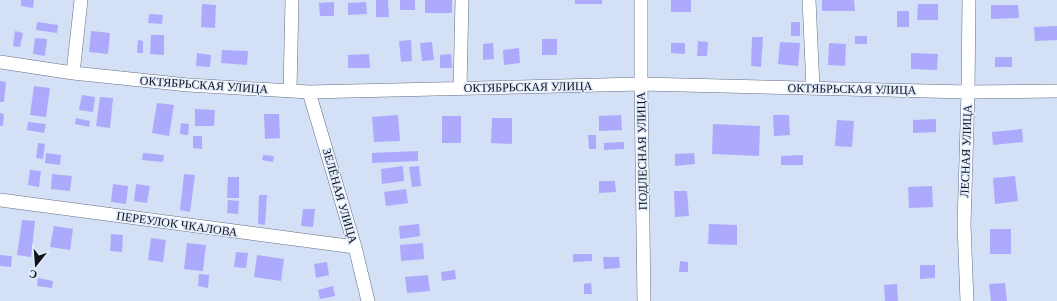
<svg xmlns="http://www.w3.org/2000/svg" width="1057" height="301" viewBox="0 0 1057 301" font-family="'Times New Roman',serif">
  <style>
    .building { fill: #adaafd }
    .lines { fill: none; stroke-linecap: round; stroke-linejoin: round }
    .minor-casing { stroke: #657083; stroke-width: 14 }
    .minor { stroke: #fff; stroke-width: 13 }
    .labels { text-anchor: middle; stroke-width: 3; stroke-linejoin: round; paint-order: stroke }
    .street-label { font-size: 12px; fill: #0f131a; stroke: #e3edfe }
  </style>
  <rect width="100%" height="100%" fill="#d3e0f5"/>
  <path class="building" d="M21 0H34L33 8 21 6Z
    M376 0H388L389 17H376Z
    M400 0H415V10H400Z
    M425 0H452V13H425Z
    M575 0H602V4H575Z
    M671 0H691V12H671Z
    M822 0H854L855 11H822Z
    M334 2V16H320L319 3Z
    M366 2 367 14 348 15V3Z
    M202 4 216 5 215 28 201 27Z
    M918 4H938V20H917Z
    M991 5H1018L1019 18 991 19Z
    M897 11H909V27H897Z
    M149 14 163 15 162 24 148 23Z
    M37 22 58 25 57 33 36 30Z
    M791 22H800V36H791Z
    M1057 26V40L1035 41 1034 27Z
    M15 31 23 33 20 47 13 46Z
    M91 31 110 33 108 54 89 52Z
    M151 35H164V55L150 54Z
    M855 36H867V44H855Z
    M752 37H763L761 67 751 66Z
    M35 38 47 39 45 56 33 54Z
    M542 39H557V55H542Z
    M138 40 143 41V53H137Z
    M411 40 412 61 401 62 399 41Z
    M698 41 708 42 707 56H697Z
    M432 42 434 60 422 61 420 43Z
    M780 42 800 43 798 66 778 64Z
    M493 43 494 59 483 60V44Z
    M671 43H685V54L671 53Z
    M829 43 846 44 845 66 828 65Z
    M519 48 520 63 504 65 503 50Z
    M222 50 248 51 247 65 221 63Z
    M197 53 211 55 210 67 196 66Z
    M911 53 938 54 937 70 911 69Z
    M369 54 370 68H348V55Z
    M451 54 452 68H440V55Z
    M995 57H1012V67H995Z
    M0 81 6 82 4 102H0Z
    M34 86 50 88 46 117 30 115Z
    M82 95 95 97 93 112 79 110Z
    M100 97 113 98 110 128 96 126Z
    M157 103 174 105 169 136 152 133Z
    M195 109 215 110 214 126H195Z
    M0 113 4 114 3 126H0Z
    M264 114H279L280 138 265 139Z
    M398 115 400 141 374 142 372 117Z
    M621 115 622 130 599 131V116Z
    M773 115H789L790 135 774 136Z
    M442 116H461V143H442Z
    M76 118 90 121 89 127 75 124Z
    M492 118H512V144L491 143Z
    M936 119V132L913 133V120Z
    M837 120 854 121 852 147 835 146Z
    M28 122 46 124 44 133 27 130Z
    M181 123 189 124 188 135 180 134Z
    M713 124 760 126 759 156 712 154Z
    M1022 129 1023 142 993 145 992 132Z
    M588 135H596V149H589Z
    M193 136H202V149L193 148Z
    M624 142V149L604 150V143Z
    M38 143 45 144 43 159 36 158Z
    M418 151V161L372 163V153Z
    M46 153 61 155 60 165 45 163Z
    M143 153 164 155 163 162 142 160Z
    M694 153 695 164 675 166V154Z
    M263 155 274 156 273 162 262 160Z
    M803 155V165H781V156Z
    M403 166 404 181 382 184 381 169Z
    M419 166 421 186 412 187 409 167Z
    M30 170 41 171 39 187 28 185Z
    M52 174 72 176 70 191 51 189Z
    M184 174 195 175 190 212 180 210Z
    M1015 176 1018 201 995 204 993 178Z
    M228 177H239V198H227Z
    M599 181H615L616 192 599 193Z
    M113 184 128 186 126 204 111 202Z
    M136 184 150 186 147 203 134 201Z
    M932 186 933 207 909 208 908 187Z
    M406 189 408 203 386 206 384 192Z
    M674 191H687L689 216 675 217Z
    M259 195H267L265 225 258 224Z
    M228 200 239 201 238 214 227 213Z
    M303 209H315L313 227 301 226Z
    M22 220 35 221 31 257 17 255Z
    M419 224 420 236 400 239 399 226Z
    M709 224 737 225V245L708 244Z
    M54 226 73 229 70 250 50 247Z
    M990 229H1011V254H990Z
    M111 234 123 235 122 252 110 251Z
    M151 238 166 240 163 262 148 260Z
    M187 243 206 245 203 271 184 269Z
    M423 243 424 259 401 261 400 245Z
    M236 252 248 253 246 268 234 267Z
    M573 254H592V261L573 262Z
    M0 255 12 256 11 267 0 266Z
    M257 255 284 259 281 281 254 277Z
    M603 257H619L620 268 604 269Z
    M680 261 688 262V272H679Z
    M327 262 329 275 316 278 314 264Z
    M920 265H935V278L920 279Z
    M455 270 456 279 442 281 441 272Z
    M199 274 209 275 208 288 198 286Z
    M428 275 430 291 407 293 405 277Z
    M38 278 53 281 52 288 37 286Z
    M591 283 592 294H584V284Z
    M1005 283 1007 301H991L989 284Z
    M897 284 898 301H885L884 285Z
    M333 286 335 296 320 299 318 290Z"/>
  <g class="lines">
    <g class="minor-casing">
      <path id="minor" d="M641 0V84L644 301
        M809 0 813 88
        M0 62 73 73 188 85 309 92 641 84 968 92 1057 91
        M73 73 81 0
        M460 88 462 0
        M290 91 292 0
        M309 92 355 247 368 301
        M0 200 355 247
        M967 301 964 225 968 92 969 0"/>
    </g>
    <use href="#minor" class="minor"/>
  </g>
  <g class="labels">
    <g class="street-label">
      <text transform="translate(204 85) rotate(4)" y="4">ОКТЯБРЬСКАЯ УЛИЦА</text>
      <text transform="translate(528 87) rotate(-1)" y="4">ОКТЯБРЬСКАЯ УЛИЦА</text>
      <text transform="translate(852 89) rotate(1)" y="4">ОКТЯБРЬСКАЯ УЛИЦА</text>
      <text transform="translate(642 151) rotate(-91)" y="4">ПОДЛЕСНАЯ УЛИЦА</text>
      <text transform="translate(966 151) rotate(-88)" y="4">ЛЕСНАЯ УЛИЦА</text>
      <text transform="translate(340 196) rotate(74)" y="4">ЗЕЛЁНАЯ УЛИЦА</text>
      <text transform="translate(177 224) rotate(8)" y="4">ПЕРЕУЛОК ЧКАЛОВА</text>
    </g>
  </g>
  <g transform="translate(36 265) rotate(197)" stroke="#e3edfe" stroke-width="3" paint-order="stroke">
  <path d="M0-3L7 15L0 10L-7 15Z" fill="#0f131a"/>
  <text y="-6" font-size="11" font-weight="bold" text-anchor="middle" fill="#0f131a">С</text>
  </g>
</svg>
